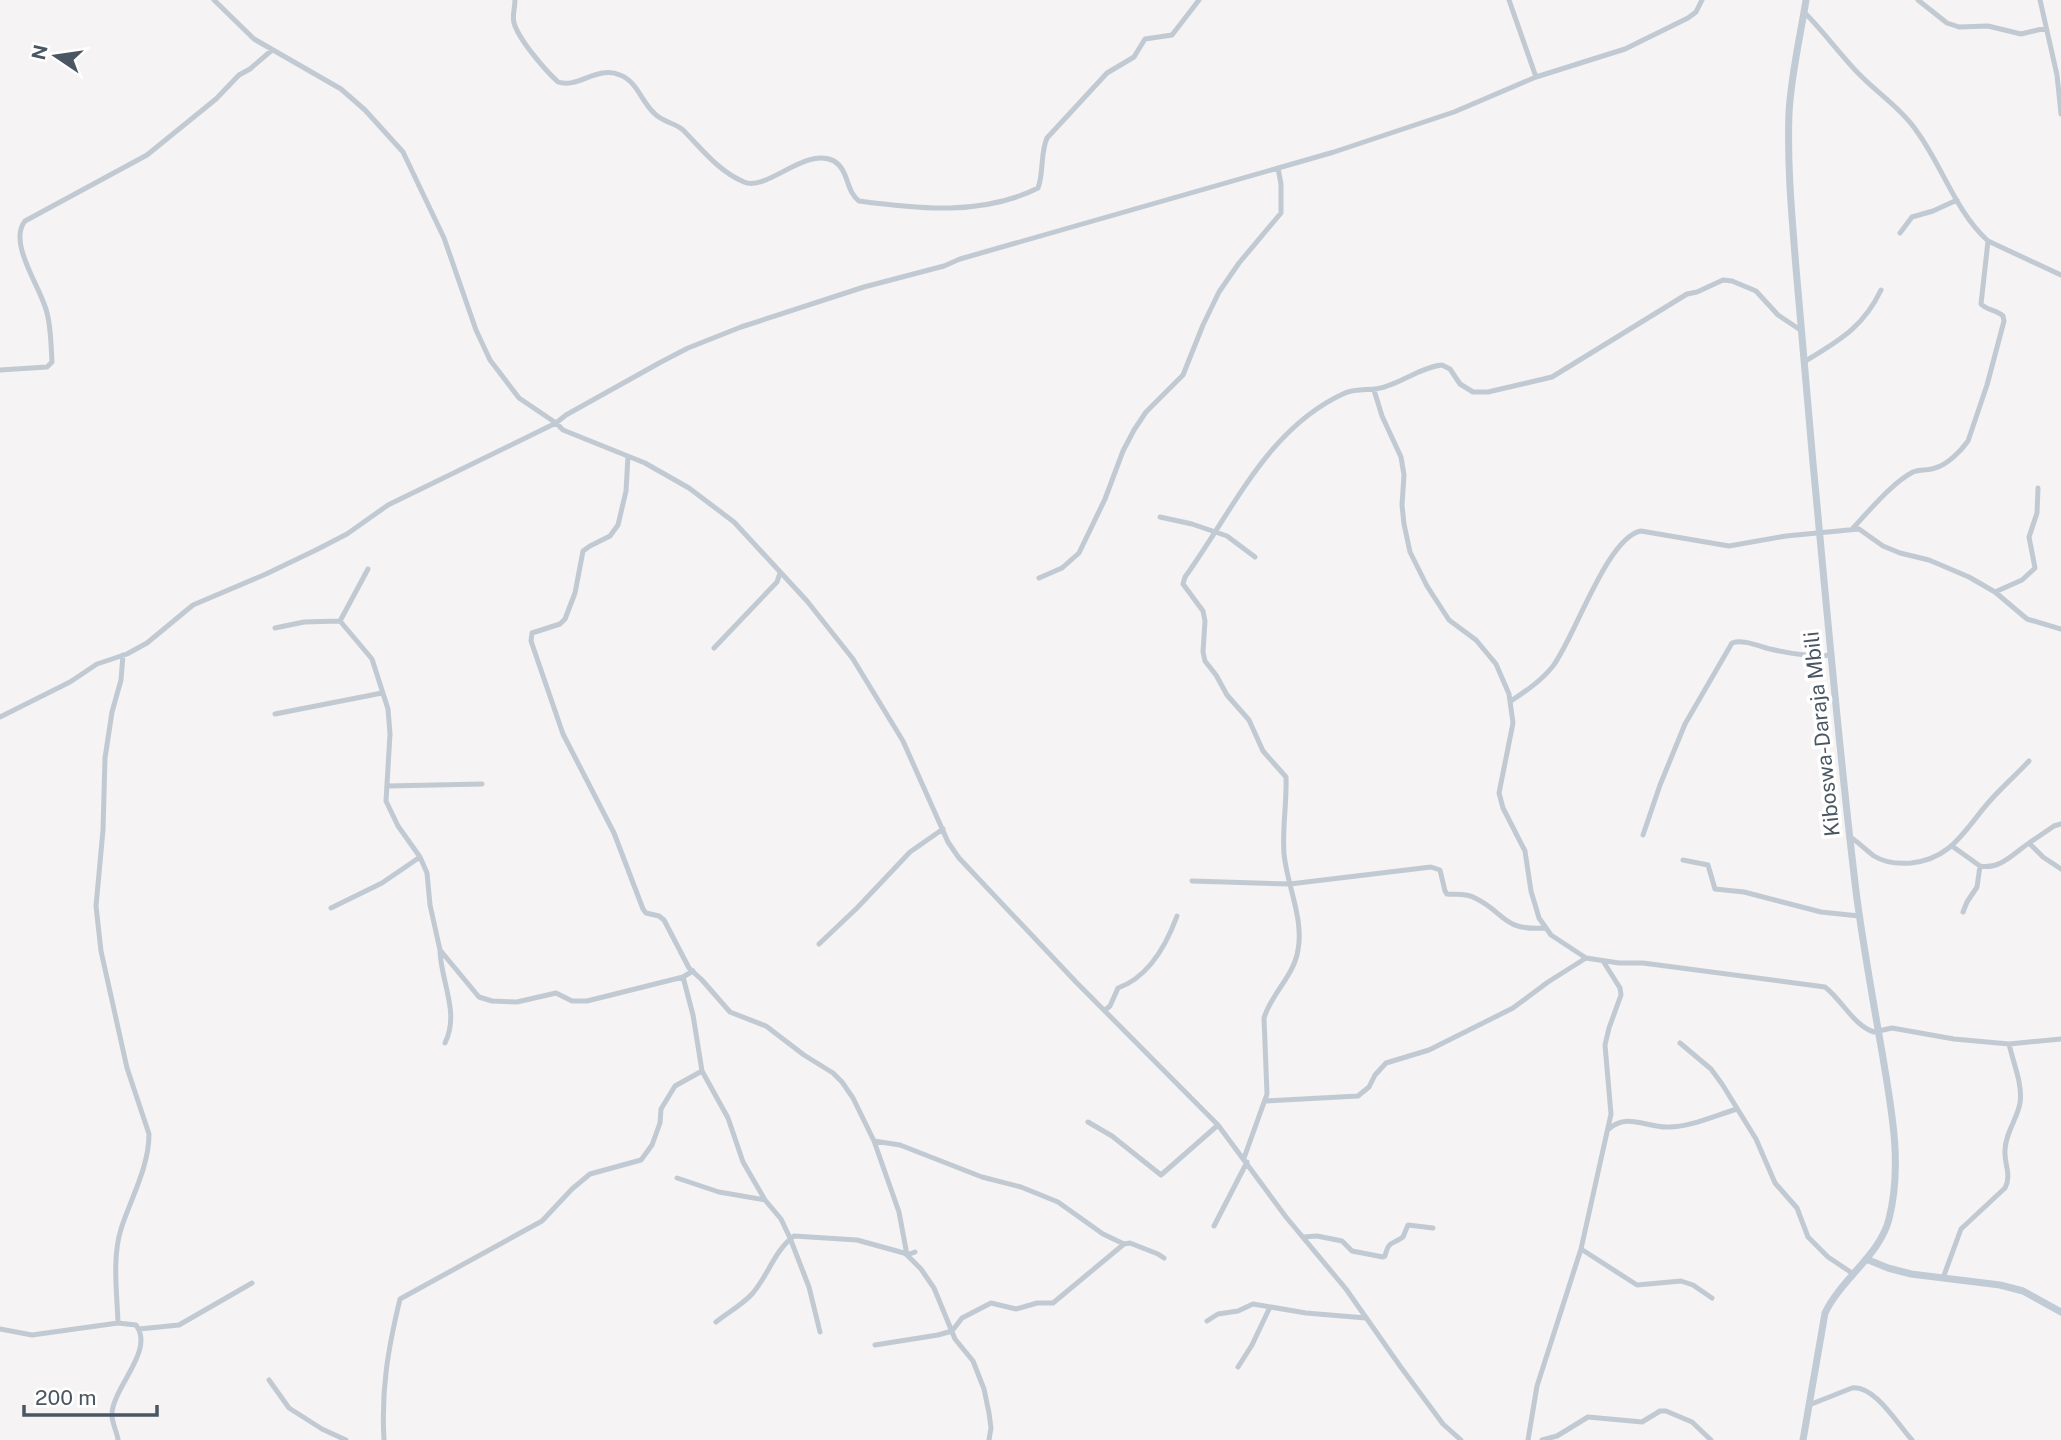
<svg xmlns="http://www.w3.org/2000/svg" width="2061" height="1440" viewBox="0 0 2061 1440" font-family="'Public Sans',sans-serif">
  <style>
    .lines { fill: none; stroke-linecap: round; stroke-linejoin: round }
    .street { stroke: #c1cad2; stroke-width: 5 }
    .secondary { stroke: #c1cbd6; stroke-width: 7 }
    .labels { text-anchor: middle; stroke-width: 7; stroke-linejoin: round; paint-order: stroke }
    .street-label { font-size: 21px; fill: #4a5661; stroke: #fff }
  </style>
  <rect width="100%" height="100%" fill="#f5f3f3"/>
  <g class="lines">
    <path class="street" d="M214 0 254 39 341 89 365 110 403 152 444 238 476 330 490 360 519 398 556 423 563 430 645 463 689 488 734 522 807 601 853 659 903 741 948 842 959 858 1076 982 1218 1125 1286 1217 1346 1289 1400 1366 1443 1424 1461 1440
      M515 0C515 8 512 15 514 23 519 40 545 70 558 82 578 89 597 65 620 75 637 81 642 103 655 114 663 122 675 123 683 130 702 149 718 171 744 182 767 192 805 146 834 161 849 170 846 192 859 201 918 209 983 216 1038 188 1044 172 1040 154 1047 138L1107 73 1134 57 1145 39 1172 35 1199 0
      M1509 0 1536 77
      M1918 0 1947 23 1959 27 1988 26 2021 34 2046 28
      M2040 0 2057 75 2061 114
      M1804 12C1823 31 1839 53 1857 72 1877 93 1902 109 1918 133 1943 168 1956 212 1988 241L2061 275
      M1900 233 1912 217 1933 211 1957 200
      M1804 362C1838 341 1863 328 1881 290
      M0 370 47 367 52 362C51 346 51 328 47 313 42 289 7 243 25 221L147 155 216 99 239 75 250 69 272 50
      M1374 390 1382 416 1401 457 1404 475 1402 505 1404 524 1410 552 1427 586 1449 620 1476 640 1496 664 1509 694 1513 723 1499 793 1503 808 1525 851 1531 891 1539 918 1551 935 1586 958 1619 963H1643L1825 987C1842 1000 1854 1026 1874 1032L1892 1028 1954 1039 2009 1044 2061 1039
      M628 456 626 491 618 525 610 536 590 546 583 551 575 593 565 619 560 624 532 633 531 641 563 734 614 833 643 909 646 913 659 916 664 920 689 968 702 980 730 1012 766 1026 804 1055 833 1073 842 1082 853 1098 874 1141 899 1212 907 1255 921 1269 934 1288 955 1339 973 1361 984 1389 989 1413 991 1428 989 1440
      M1160 517 1192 524 1227 536 1255 557
      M1853 528C1869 511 1893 482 1913 472 1920 469 1928 471 1935 468 1947 465 1961 451 1968 441L1987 385 2004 321 2003 316C1997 310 1986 310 1981 304L1988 241
      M1039 578 1062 568 1079 553 1105 499 1123 451 1134 430 1146 412 1183 375 1203 325 1219 292 1239 263 1281 213V184L1278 168
      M1995 592 2022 580 2035 568 2029 537 2037 513 2038 488
      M340 621 368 569
      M275 628 304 622 340 621 372 659 388 709 390 734 386 801 398 826 420 857 427 873 430 905 440 950 479 997 492 1001 517 1002 556 993 572 1001H587L683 977 693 971
      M714 648 777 582 780 573
      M1511 701C1526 691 1541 681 1553 666 1575 637 1607 537 1641 531L1729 546 1786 536 1859 529 1883 546 1900 553 1929 560 1969 577 1995 592 2027 619 2061 629
      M275 714 382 693
      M0 717 70 682 97 664 127 654 147 643 193 605 266 574 316 550 347 534 388 505 556 423 566 415 661 362 688 348 741 327 864 287 944 266 960 259 1334 152 1454 112 1536 77 1625 49 1688 18 1696 12 1702 0
      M387 786 482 784
      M1643 835 1660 785 1685 724 1732 643C1743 639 1758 646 1770 649 1788 653 1812 658 1831 655
      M1849 836C1858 842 1866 850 1874 856 1885 863 1898 864 1911 863 1951 859 1964 831 1988 803 2001 788 2016 775 2029 761
      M2029 843 2054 826 2061 824
      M1952 846 1980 866C2000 870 2014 853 2029 843L2043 857 2061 869
      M1683 860 1708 865 1715 889 1744 892 1821 912 1859 916
      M1192 881 1290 884 1431 867 1440 870 1445 891 1447 894C1457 895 1466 893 1475 898 1506 913 1502 931 1545 928
      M331 908 382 883 420 857
      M1963 912 1967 902 1977 887 1980 866
      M819 944 857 908 910 852 943 829
      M440 951C441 982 460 1013 445 1043
      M683 977 693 1015 702 1071 728 1118 743 1162 765 1200 781 1219 790 1238 809 1287 820 1332
      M1105 1010 1110 1006 1118 988C1149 977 1166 946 1177 916
      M1680 1043 1711 1069 1722 1084 1756 1139 1775 1183 1797 1208 1808 1237 1828 1257 1852 1273
      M1265 1101 1358 1096 1369 1087 1375 1075 1386 1063 1429 1050 1513 1008 1548 982 1586 958
      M1088 1122 1112 1136 1161 1175 1218 1125
      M1609 1129C1627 1113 1645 1127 1667 1127 1688 1128 1716 1115 1737 1109
      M874 1141 900 1145 982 1177 1021 1187 1058 1202 1103 1234 1124 1244 1130 1243 1158 1254 1164 1258
      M1244 1158 1267 1094 1264 1018C1271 994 1294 976 1298 950 1304 919 1287 885 1284 854 1282 828 1287 803 1286 777L1263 751 1249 720 1227 695 1216 675 1205 661 1203 652 1205 621 1203 611 1183 584 1185 577C1233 511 1267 428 1345 393 1359 387 1374 392 1387 386 1405 380 1423 367 1442 365L1450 369 1460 384 1473 392H1488L1552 377 1687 294 1697 292 1723 280 1732 281 1756 291 1778 315 1802 331
      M677 1178 719 1192 765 1200
      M1214 1226 1247 1162
      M1304 1237 1317 1236 1342 1241 1352 1251 1383 1257 1385 1256C1389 1240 1392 1245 1403 1237L1408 1225 1433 1228
      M1581 1249 1637 1285 1681 1281 1693 1285 1712 1298
      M1943 1278 1961 1229 2005 1188C2012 1175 2004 1164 2005 1151 2005 1133 2017 1120 2020 1103 2023 1085 2013 1062 2009 1044
      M1207 1321 1218 1314 1238 1311 1253 1304 1306 1313 1366 1318
      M716 1322C727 1313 742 1305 752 1294 768 1276 774 1251 794 1236L857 1240 904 1253 907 1255 915 1252
      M118 1323C117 1292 112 1258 121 1229 131 1198 149 1167 149 1134L127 1068 101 951 96 906 103 830 105 758 112 712 121 680 123 655
      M0 1329 32 1335 118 1323 136 1325C155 1350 114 1386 112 1413 111 1422 117 1431 118 1440
      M139 1329 179 1325 252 1283
      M952 1331 962 1318 991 1303 1016 1309 1037 1303H1053L1124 1244
      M875 1345 938 1335 952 1331
      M1238 1367 1252 1345 1270 1307
      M269 1380 289 1408 322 1429 346 1440
      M1809 1405 1852 1388C1875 1385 1898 1425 1912 1440
      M384 1440C381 1389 388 1349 400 1299L542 1221 572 1189 590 1174 641 1160 652 1145 660 1123 661 1109 675 1086 702 1071
      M1528 1440 1537 1386 1581 1249 1611 1114 1605 1045 1609 1028 1621 995 1620 988 1603 961
      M1542 1440 1557 1436 1588 1417 1642 1422 1660 1411H1666L1692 1422 1711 1440"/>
    <path class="secondary" d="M1866 1259 1888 1268 1911 1274 2000 1285 2023 1291 2061 1312
      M1803 1440 1825 1313C1841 1279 1880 1255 1889 1219 1903 1164 1891 1107 1882 1052 1873 1001 1864 950 1857 899 1839 754 1827 609 1813 463 1807 398 1802 333 1796 268 1792 217 1787 165 1789 113 1791 75 1800 38 1806 0"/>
  </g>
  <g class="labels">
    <g class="street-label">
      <text transform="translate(1822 734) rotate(-96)" y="7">Kiboswa-Daraja Mbili</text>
    </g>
  </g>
  <g transform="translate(56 56) rotate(283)" stroke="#ffffff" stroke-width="5" paint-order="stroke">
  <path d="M0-5L12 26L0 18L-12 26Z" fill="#4a5661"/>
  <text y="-10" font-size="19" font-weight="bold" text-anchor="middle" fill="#4a5661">N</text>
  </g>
  <path d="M24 1405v10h133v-10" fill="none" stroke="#4a5661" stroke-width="3.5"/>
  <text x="35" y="1405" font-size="21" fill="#4a5661" stroke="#ffffff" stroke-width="5" paint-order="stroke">200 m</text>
</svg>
